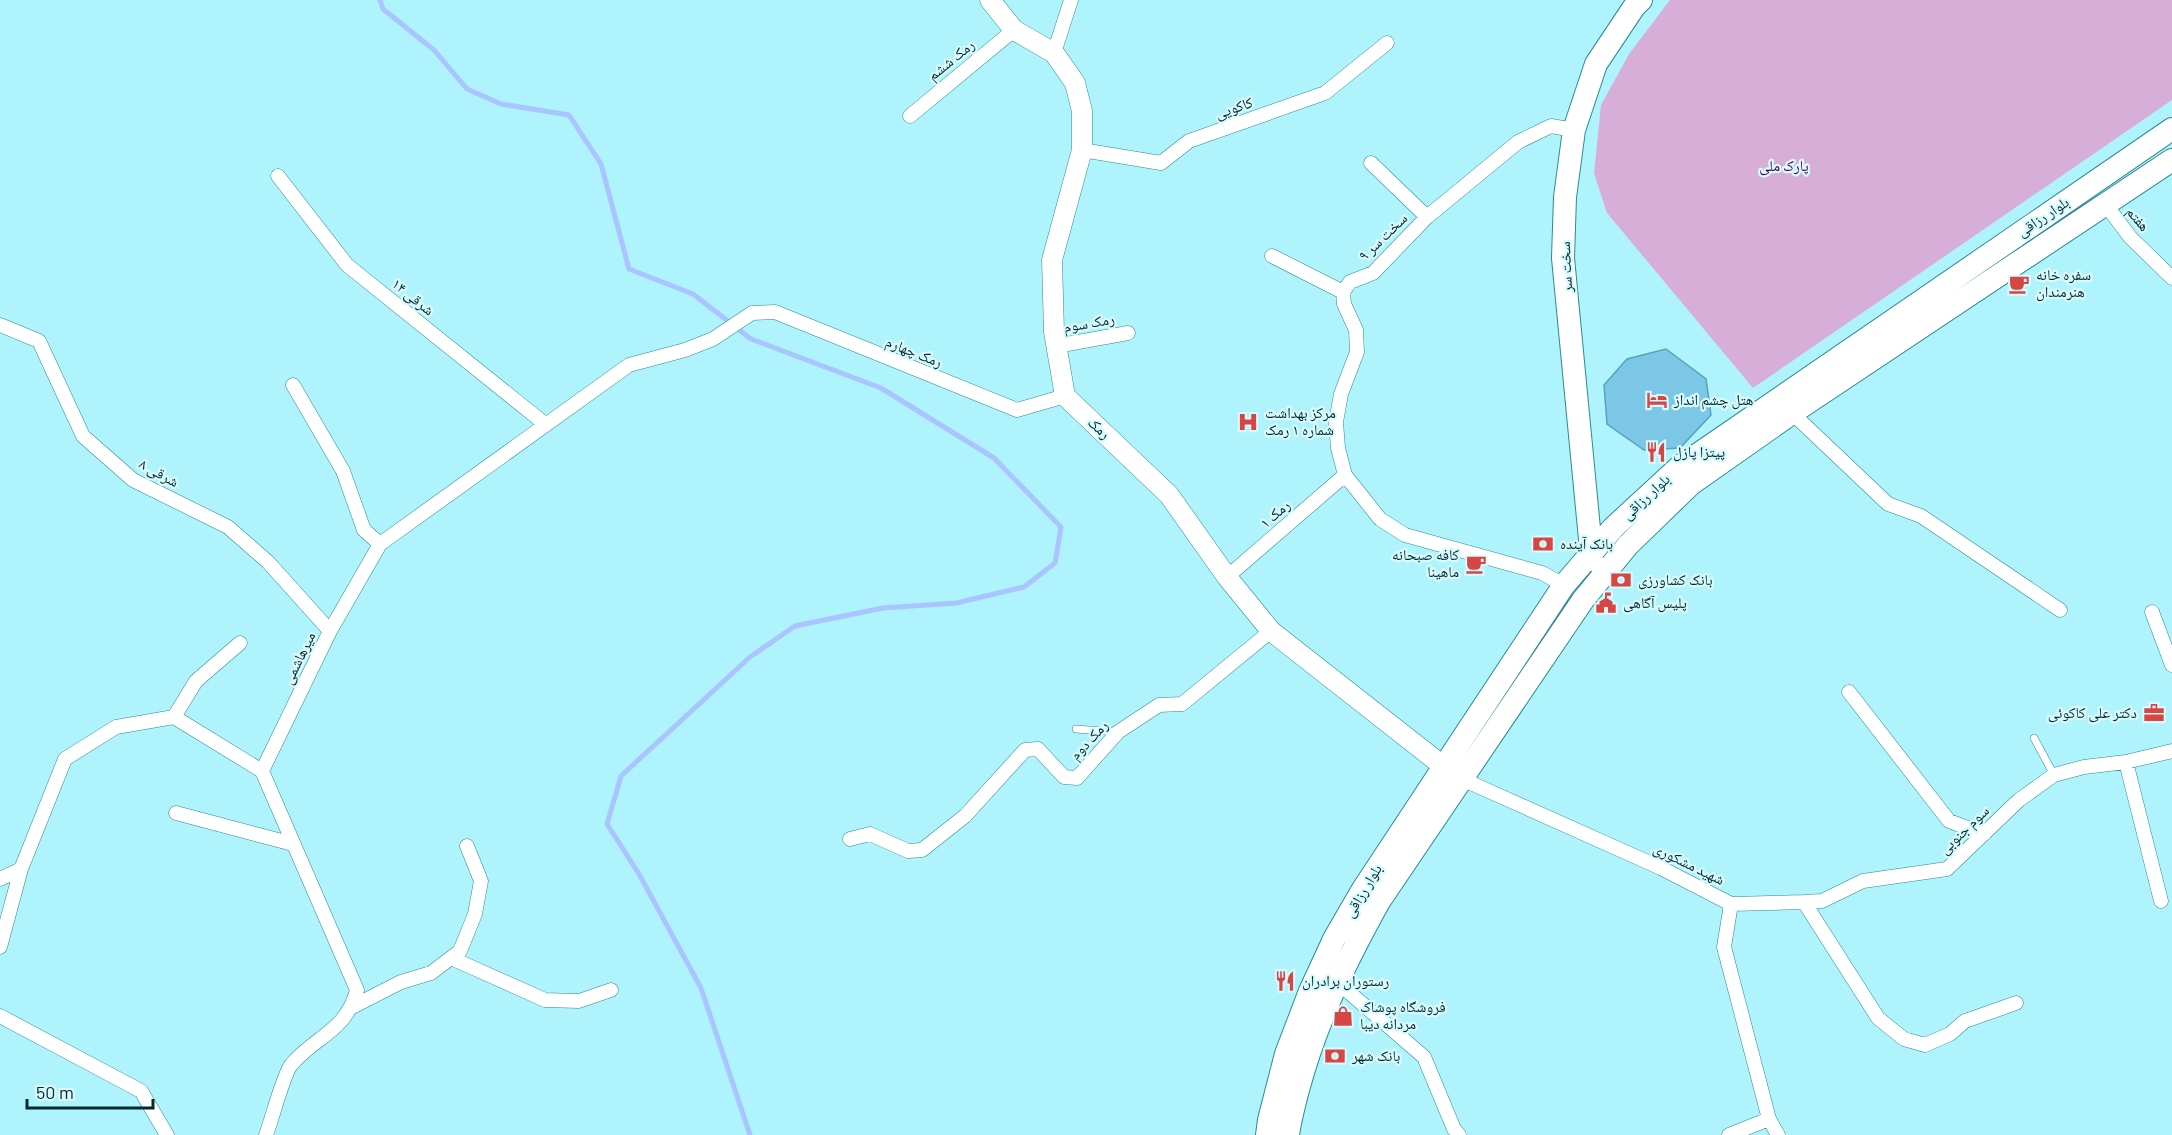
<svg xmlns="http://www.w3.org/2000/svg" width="2172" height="1135" viewBox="0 0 2172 1135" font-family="Barlow,'Noto Naskh Arabic',sans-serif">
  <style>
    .green { fill: #d7aed8 }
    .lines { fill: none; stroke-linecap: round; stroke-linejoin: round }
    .stream { stroke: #a9c4fe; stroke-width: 5 }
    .building { fill: #7bc7e5; stroke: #56a2bf; stroke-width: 1.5 }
    .lane-casing { stroke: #2b8a94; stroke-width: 8 }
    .street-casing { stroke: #2b8a94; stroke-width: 15 }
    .secondary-casing { stroke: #2b8a94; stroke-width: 21 }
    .primary-casing { stroke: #2b8a94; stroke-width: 24 }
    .lane { stroke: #fff; stroke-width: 7 }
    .street { stroke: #fff; stroke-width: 14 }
    .secondary { stroke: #fff; stroke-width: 20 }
    .primary { stroke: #fff; stroke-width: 22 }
    .labels { text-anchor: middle; stroke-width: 4.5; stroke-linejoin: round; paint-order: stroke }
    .street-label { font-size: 15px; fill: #022b2f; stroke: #d9fafe }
    .park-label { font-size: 15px; fill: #4a004f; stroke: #d9fafe }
    .poi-label { font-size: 15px; fill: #022b2f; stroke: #d9fafe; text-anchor: start }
  </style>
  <rect width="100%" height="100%" fill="#aff4fc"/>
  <path class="green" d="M1670 0H2172V100L1753 388 1607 213 1594 173 1601 105 1629 54Z"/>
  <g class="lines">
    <path class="stream" d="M380 0 383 9 434 50 467 89 501 104 569 115 601 164 629 269 693 294 751 339 881 388 994 458 1061 527 1055 563 1024 587 956 603 883 608 795 626 750 657 621 776 607 824 639 874 701 988 750 1135"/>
  </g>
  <path class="building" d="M1666 349 1706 379 1711 415 1680 448 1644 450 1607 424 1604 385 1627 359Z"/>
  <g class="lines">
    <g class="lane-casing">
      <path id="lane" d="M1076 729 1118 732
        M2034 738 2054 775"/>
    </g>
    <g class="street-casing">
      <path id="street" d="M1054 53 1071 0
        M910 116 1014 30
        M1082 150 1161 163 1189 141 1325 93 1387 43
        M1371 163 1427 217
        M278 176 347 265 545 424
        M2106 205 2130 237 2172 278
        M1272 256 1343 292
        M0 325 39 341 83 436 133 480 228 527 268 562 330 631
        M1056 346 1128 333
        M293 385 343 471 364 530 380 544
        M1792 413 1888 504 1921 516 2060 610
        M1227 577 1345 475
        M1564 585 1542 573 1405 535 1380 519 1345 475 1338 448 1336 422 1341 394 1357 352 1356 330 1344 304 1343 292 1350 282 1373 273 1427 217 1518 142 1551 126 1574 130
        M2152 612 2172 665
        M1849 692 1949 821 1984 834
        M174 717 196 681 240 643
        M2126 762 2161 901
        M1462 779 1661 868 1731 904 1804 902 1822 901 1863 881 1947 869 2019 800 2054 775 2084 767 2126 762 2172 751
        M176 813 293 844
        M850 839 870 834 908 851 922 850 965 816 1025 750 1038 749 1064 777 1077 778 1118 732 1159 705 1182 704 1271 631
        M0 879 21 869
        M1804 902 1878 1018 1904 1039 1925 1045 1950 1034 1965 1021 2016 1003
        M1731 904 1724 947 1769 1119 1778 1135
        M0 947 21 869 65 759 116 727 174 717 262 771
        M451 958 545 1000 579 1001 611 990
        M1337 982 1424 1057 1454 1129 1459 1135
        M352 1007 401 982 431 973 460 951 475 914 481 881 467 846
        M0 1016 141 1091 167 1135
        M266 1135C271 1122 284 1073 291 1065 315 1036 346 1032 357 990L262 771 330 631 380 544 629 365 685 350 713 339 752 313 775 312 1017 410 1065 396
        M1729 1135 1769 1119"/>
    </g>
    <g class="secondary-casing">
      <path id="secondary" d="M990 0 1014 30 1054 53 1075 83 1082 111V150L1052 260 1054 332 1065 396 1169 495 1227 577 1271 631 1443 766"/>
    </g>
    <g class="primary-casing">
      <path id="primary" d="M1592 560 1563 258 1565 197 1574 130 1596 64 1634 7 1641 0
        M1267 1135 1269 1120 1286 1054 1310 991 1334 939 1363 889 1564 585 1613 528 1678 468 2172 129
        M1288 1135C1290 1120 1294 1105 1298 1090 1316 1022 1346 961 1380 900L1583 600 1628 545 1691 484 1792 413 2172 160"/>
    </g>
    <use href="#lane" class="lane"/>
    <use href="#street" class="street"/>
    <use href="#secondary" class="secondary"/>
    <use href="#primary" class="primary"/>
  </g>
  <defs>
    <g id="cafe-bare" transform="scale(1.62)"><path d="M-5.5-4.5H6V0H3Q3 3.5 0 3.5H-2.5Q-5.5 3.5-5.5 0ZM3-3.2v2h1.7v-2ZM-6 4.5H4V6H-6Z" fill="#d64744" stroke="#d9fafe" stroke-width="2.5" paint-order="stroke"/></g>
    <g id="hotel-bare" transform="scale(1.62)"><path d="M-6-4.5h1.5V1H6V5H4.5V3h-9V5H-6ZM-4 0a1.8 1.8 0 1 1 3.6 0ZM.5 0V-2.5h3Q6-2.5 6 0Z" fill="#d64744" stroke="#d9fafe" stroke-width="2.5" paint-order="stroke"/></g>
    <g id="hospital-bare" transform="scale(1.62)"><path d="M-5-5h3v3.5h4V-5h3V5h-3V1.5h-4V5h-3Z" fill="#d64744" stroke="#d9fafe" stroke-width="2.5" paint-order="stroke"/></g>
    <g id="restaurant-bare" transform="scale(1.62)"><path d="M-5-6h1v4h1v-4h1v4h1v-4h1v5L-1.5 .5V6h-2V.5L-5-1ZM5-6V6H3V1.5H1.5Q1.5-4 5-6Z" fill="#d64744" stroke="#d9fafe" stroke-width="2.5" paint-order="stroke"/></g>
    <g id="bank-bare" transform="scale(1.62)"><path d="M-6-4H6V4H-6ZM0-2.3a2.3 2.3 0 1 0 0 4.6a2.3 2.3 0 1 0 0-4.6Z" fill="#d64744" stroke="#d9fafe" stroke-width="2.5" paint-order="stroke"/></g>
    <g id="civic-bare" transform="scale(1.62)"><path d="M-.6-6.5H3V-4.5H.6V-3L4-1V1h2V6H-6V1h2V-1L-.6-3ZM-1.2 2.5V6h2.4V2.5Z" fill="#d64744" stroke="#d9fafe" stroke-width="2.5" paint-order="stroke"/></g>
    <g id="office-bare" transform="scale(1.62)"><path d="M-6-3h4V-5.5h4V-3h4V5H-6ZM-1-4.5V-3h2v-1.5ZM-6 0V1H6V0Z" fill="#d64744" stroke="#d9fafe" stroke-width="2.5" paint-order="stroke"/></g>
    <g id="shop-bare" transform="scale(1.62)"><path d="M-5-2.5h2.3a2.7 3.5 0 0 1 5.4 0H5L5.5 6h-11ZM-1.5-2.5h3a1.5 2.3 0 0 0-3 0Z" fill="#d64744" stroke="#d9fafe" stroke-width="2.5" paint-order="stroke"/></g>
  </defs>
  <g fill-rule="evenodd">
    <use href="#cafe-bare" x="2019" y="284"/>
    <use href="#hotel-bare" x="1657" y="400"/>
    <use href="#hospital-bare" x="1248" y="422"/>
    <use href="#restaurant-bare" x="1656" y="452"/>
    <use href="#bank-bare" x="1543" y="544"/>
    <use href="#cafe-bare" x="1476" y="564"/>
    <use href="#bank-bare" x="1621" y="580"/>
    <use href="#civic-bare" x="1606" y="603"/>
    <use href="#office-bare" x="2154" y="713"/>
    <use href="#restaurant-bare" x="1285" y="981"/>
    <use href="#shop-bare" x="1343" y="1016"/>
    <use href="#bank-bare" x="1335" y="1056"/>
  </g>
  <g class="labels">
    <g class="street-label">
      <text transform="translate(951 60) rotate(-39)" y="5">رمک ششم</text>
      <text transform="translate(1234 108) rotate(-19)" y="5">کاکویی</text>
      <text transform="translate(2043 217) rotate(-34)" y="5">بلوار رزاقی</text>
      <text transform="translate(2138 219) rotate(50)" y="5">هفتم</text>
      <text transform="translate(1383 237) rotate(-44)" y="5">سخت سر ۹</text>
      <text transform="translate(1566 267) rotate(-93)" y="5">سخت سر</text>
      <text transform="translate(413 297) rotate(39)" y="5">شرقی ۱۴</text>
      <text transform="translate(1089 323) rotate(-10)" y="5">رمک سوم</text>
      <text transform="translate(914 352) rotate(22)" y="5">رمک چهارم</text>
      <text transform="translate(1099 428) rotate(43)" y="5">رمک</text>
      <text transform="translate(159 473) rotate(29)" y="5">شرقی ۸</text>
      <text transform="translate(1646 497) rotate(-43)" y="5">بلوار رزاقی</text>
      <text transform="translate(1275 514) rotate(-41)" y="5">رمک ۱</text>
      <text transform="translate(299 658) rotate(-64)" y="5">میرهاشمی</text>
      <text transform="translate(1089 740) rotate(-47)" y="5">رمک دوم</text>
      <text transform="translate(1964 830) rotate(-44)" y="5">سوم جنوبی</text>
      <text transform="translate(1689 864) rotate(26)" y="5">شهید مشکوری</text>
      <text transform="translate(1363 891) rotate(-59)" y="5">بلوار رزاقی</text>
    </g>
    <g class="park-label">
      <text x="1784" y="171">پارک ملی</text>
    </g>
    <g class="poi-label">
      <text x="2036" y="280">سفره خانه<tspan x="2036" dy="17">هنرمندان</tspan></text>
      <text x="1674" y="405">هتل چشم انداز</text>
      <text x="1265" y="418">مرکز بهداشت<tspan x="1265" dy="17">شماره ۱ رمک</tspan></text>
      <text x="1673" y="457">پیتزا پازل</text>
      <text x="1560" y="549">بانک آینده</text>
      <text x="1459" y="560" text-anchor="end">کافه صبحانه<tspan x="1459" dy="17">ماهینا</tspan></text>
      <text x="1638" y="585">بانک کشاورزی</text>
      <text x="1623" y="608">پلیس آگاهی</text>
      <text x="2137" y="718" text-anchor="end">دکتر علی کاکوئی</text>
      <text x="1302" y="986">رستوران برادران</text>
      <text x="1360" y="1012">فروشگاه پوشاک<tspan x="1360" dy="17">مردانه دیبا</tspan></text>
      <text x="1352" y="1061">بانک شهر</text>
    </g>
  </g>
  <path d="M27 1099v9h126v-9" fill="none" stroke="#022b2f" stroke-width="3"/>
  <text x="36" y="1099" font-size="18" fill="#022b2f" stroke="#d9fafe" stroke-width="4.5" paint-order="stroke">50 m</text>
</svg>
